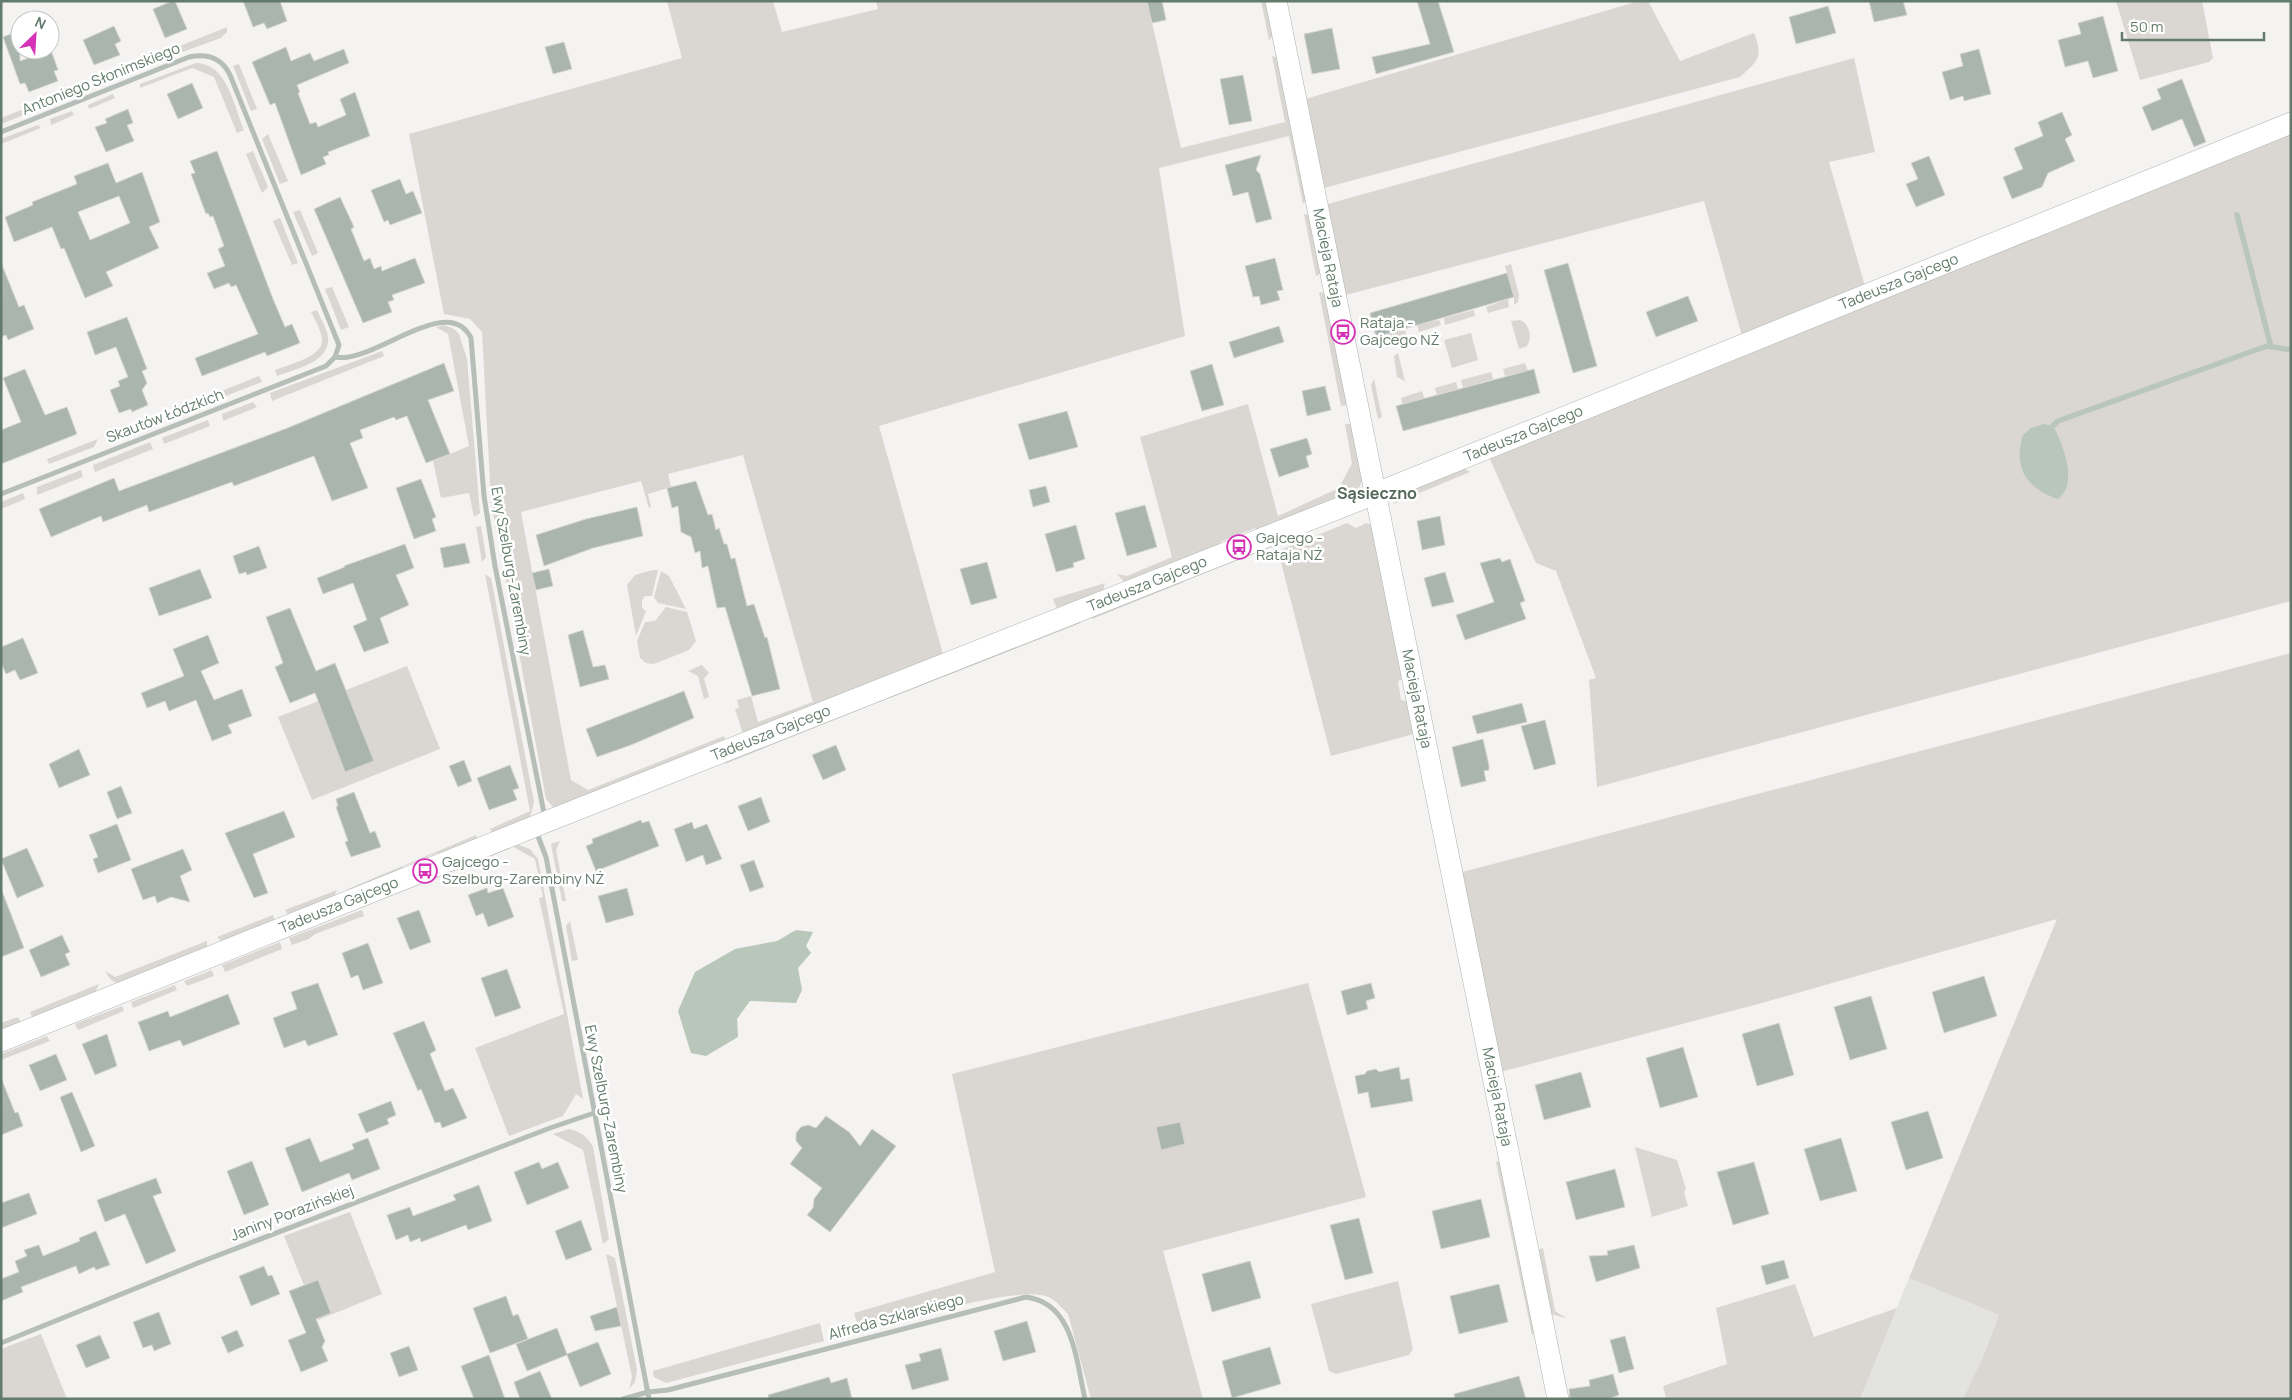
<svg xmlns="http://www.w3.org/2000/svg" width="2292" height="1400" viewBox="0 0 2292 1400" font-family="Manrope,sans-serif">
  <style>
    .built { fill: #e3e3e2 }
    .green { fill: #dad6d2 }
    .water { fill: #b8c7ba }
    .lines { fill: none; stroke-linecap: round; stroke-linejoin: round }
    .stream { stroke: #b8c7ba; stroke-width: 5.5 }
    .building { fill: #aab5ae; stroke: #d7d5d5; fill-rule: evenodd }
    .secondary-casing { stroke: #abb5af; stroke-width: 22 }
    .street { stroke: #b6beb9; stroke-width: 5 }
    .secondary { stroke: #fff; stroke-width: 21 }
    .labels { text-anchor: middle; stroke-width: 5; stroke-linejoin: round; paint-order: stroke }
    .street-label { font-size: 15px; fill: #637b6c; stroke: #fff }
    .poi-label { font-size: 15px; fill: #637b6c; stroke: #fff; text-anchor: start }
    .neighbourhood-label { font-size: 16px; font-weight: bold; fill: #54675b; stroke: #fff }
  </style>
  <rect width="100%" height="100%" fill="#f5f2f2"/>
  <path class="built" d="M1909 1278 1999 1315 1983 1357 1963 1399H1860Z"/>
  <path class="green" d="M667 1H773L782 32 878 9 876 1H1147L1181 148 1285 122 1272 56 1279 58 1308 198 1303 204 1289 136 1159 168 1185 336 879 426 943 654 743 734 735 709 739 708 737 700 751 696 758 722 813 702 743 455 668 474 671 487 648 494 651 507 649 508 641 481 521 512 571 780 588 790 724 736 725 739 554 808 546 799 491 502 482 332 470 319 444 314 409 134 682 58Z
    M1261 1H1268L1275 34 1269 40Z
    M1639 1H1648L1680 61 1754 33C1764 58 1757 61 1740 77L1324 188 1302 100Z
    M2116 1H2202L2213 58 2209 62 2140 80Z
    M227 27V32L221 38 177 54 170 50Z
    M1854 58 1875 152 1829 162 1865 286 1742 336 1704 201 1342 296 1324 205Z
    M196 63C227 63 234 106 244 130L237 133 214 77 192 68 140 88V84Z
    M239 64 257 109 251 111 233 66Z
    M131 66 130 72 88 88 84 85Z
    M66 92 69 97 1 124V118Z
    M113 94 115 98 89 109 88 105Z
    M72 111 74 115 51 125 50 119Z
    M38 125 41 128 1 144V139Z
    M2291 131V601L1597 787 1589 680 1596 678 1556 571 1536 563 1489 457Z
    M268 134 288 181 280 184 262 139Z
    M253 151 268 187 262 193 246 154Z
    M300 210 318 253 312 256 293 212Z
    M1304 214 1312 216 1323 272 1316 276Z
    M280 218 298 263 292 265 273 221Z
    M1511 264 1519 295 1518 302 1514 305V297L1505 266Z
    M332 287 349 327 341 330 325 289Z
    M1319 292 1328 293 1352 404 1341 406Z
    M1508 299 1509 307 1488 313 1486 307Z
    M317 310C320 318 327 328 328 337 331 362 295 369 277 376L275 370C287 365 325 356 322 339 321 330 315 320 311 312Z
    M1474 310 1475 316 1445 325 1444 318Z
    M1439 320 1441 325 1419 332 1417 324Z
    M1520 320C1529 324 1533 337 1527 346L1519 349 1511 321Z
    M444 325 454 329 459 334 467 359 480 513 474 517 469 493 441 498 433 461 469 446 448 334 436 327Z
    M1405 328 1406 336 1385 341 1384 335Z
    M1471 333 1478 360 1452 368 1444 340Z
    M382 351 384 356 272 401 270 393Z
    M1398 353 1405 381 1397 377 1394 356Z
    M1525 363 1528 371 1505 376 1503 369Z
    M1491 372 1493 379 1463 388 1461 380Z
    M259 376 262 382 168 418 166 413Z
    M1374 379 1382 417 1378 419 1371 385Z
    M1456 382 1458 389 1437 396 1435 388Z
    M1422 391 1425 400 1402 404 1401 398Z
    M253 402 257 407 223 421 222 414Z
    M1248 404 1278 516 1339 488 1352 463 1345 424H1356L1365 474 1358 490 1257 531 1255 528 1220 542 1221 545 1125 583 1117 574 1127 576 1172 557 1140 437Z
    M208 420 210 426 164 444 162 438Z
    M98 439 94 447 49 464 47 459Z
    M150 442 153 449 95 472 93 465Z
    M1462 467 1470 472 1393 504 1401 494Z
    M81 470 83 477 37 495V487Z
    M23 493 25 499 1 509V502Z
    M1347 523 1356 528 1366 523 1371 525 1407 678 1398 681 1401 700 1412 703 1418 733 1331 756 1278 551Z
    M481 526 486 557 482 562 476 527Z
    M653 570H658L652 596H645L642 600V608L646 611 636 636 627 585 635 575Z
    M661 571 669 576 686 609 658 603 654 597Z
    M485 574 491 578 534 802 530 818 493 835 490 829 530 811Z
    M1183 581 1184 582 1092 619V617Z
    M1105 583 1103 591 1057 609 1053 599Z
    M666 607 687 612 696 641 689 650 654 664 646 663 640 658 637 641 645 622 655 621Z
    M1075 620 1081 623 877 703 879 697Z
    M2291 653V1399H1963L1983 1357 1999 1315 1909 1278 2057 919 1762 1003 1500 1072 1459 873Z
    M702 665 709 673 704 678 709 697 704 699 698 676 688 671Z
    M407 666 440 749 312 800 278 717Z
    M859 705 864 708 725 764 727 758Z
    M476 835 478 841 439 856 437 853 402 867 403 870 351 891 348 889Z
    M560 841 556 850 566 901H562L551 844Z
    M514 843 530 849 538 859 583 1099 576 1094 563 1116 509 1136 475 1048 564 1014 539 898 543 897 535 859 510 845Z
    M337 890 334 897 289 916 285 910Z
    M362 910 364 916 315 934 309 939 292 945 289 938Z
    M273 915 275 921 223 943 217 937Z
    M570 921 578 960 572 961 566 926Z
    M207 941V948L119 984 111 980 105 971 115 977Z
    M280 942 282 949 225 972 222 965Z
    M212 970 214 976 187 986 184 981Z
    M1308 983 1366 1197 1163 1251 1203 1399H1091L1068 1314C1062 1308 1056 1300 1048 1297 1018 1284 896 1323 860 1332L854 1313 995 1272 952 1074Z
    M99 984 95 993 33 1019 30 1012Z
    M175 985 177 990 133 1008 131 1002Z
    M122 1006 124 1011 78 1030 75 1024Z
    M18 1017 21 1023 1 1031V1023Z
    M47 1036 50 1041 1 1060V1054Z
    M569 1129C580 1131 588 1137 593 1147L609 1239 603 1244 583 1150 553 1134Z
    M1635 1147 1677 1160 1686 1189 1684 1192 1688 1206 1652 1217Z
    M1502 1160 1534 1334 1532 1335 1496 1162Z
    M350 1212 382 1294 318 1320 284 1236Z
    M1543 1248 1555 1311 1566 1318 1550 1314 1535 1251Z
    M606 1254 615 1258 637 1370 635 1382 629 1389 632 1377Z
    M1398 1281 1413 1349 1409 1355 1336 1374 1329 1371 1311 1304Z
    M1795 1284 1814 1337 1897 1308 1860 1399H1666L1663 1386 1727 1364 1716 1308Z
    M820 1323 824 1341 666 1383 654 1377 653 1371Z
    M41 1334 67 1399H1V1349Z"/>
  <path class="water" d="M2044 424 2053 426C2062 442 2073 470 2066 489 2065 492 2061 496 2058 499 2026 488 2013 468 2023 435L2031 428Z
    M796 930 813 932 806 946 811 953 798 968 802 990 796 1003 750 1001 737 1019 738 1037 706 1056 691 1053 678 1011 695 972 735 949 777 941Z"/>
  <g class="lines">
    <path class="stream" d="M2237 215 2271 347
      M2053 426 2058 421 2267 346 2291 350"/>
  </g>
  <path class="building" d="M172 1H175L187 29 165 38 153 9Z
    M243 1H280L287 21 267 29 264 23 253 27Z
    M1147 1H1162L1166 20 1152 23Z
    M1417 1H1438L1454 52 1376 74 1372 57 1430 44Z
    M1869 1H1903L1907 15 1874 22Z
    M1828 6 1836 33 1796 44 1789 17Z
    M2103 16 2118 71 2093 78 2088 61 2065 67 2058 40 2081 34 2078 23Z
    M114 26 121 41 115 44 120 55 94 65 83 40Z
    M1332 28 1340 69 1312 74 1304 34Z
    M20 30V61L51 50 58 70 54 71 58 81 29 92 25 83 20 84 3 37Z
    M564 42 572 69 553 74 545 47Z
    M286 47 291 61 310 53 314 61 344 49 349 63 297 85 300 92 298 93 310 124 316 122 318 127 346 115 340 99 355 92 370 136 328 152 329 155 323 157 326 164 301 175 275 103 270 105 252 62Z
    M1979 49 1991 94 1964 101 1963 96 1950 100 1942 72 1963 66 1960 54Z
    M1243 75 1252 121 1229 125 1220 79Z
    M2182 79 2206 142 2194 147 2182 119 2152 131 2142 107 2161 99 2157 89Z
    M192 83 203 108 178 119 167 94Z
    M128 109 133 123 127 125 134 141 106 152 95 127 107 123 105 119Z
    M2062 112 2072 135 2065 139 2075 161 2048 173 2042 187 2012 199 2003 177 2023 169 2014 148 2043 136 2038 122Z
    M217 151 273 299 285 327 292 324 300 343 267 356 265 352 202 376 195 358 258 334 236 285 231 287 229 283 214 289 207 273 225 266 218 249 224 246 213 216 210 217 208 213 206 214 191 174 195 173 190 161Z
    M1261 155 1256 170 1260 174 1272 219 1256 223 1248 192 1233 196 1225 165Z
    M1929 156 1945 195 1916 207 1906 184 1918 179 1911 163Z
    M108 163 116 183 142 172 160 222 149 227 159 248 106 272 113 286 85 298 64 248 61 249 52 227 14 242 5 217 33 205 32 202 77 184 74 176ZM119 196 130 223 90 240 78 212Z
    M400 179 406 194 413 191 422 213 390 225 388 220 384 222 371 190Z
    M340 197 354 227 351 229 364 261 370 258 374 269 381 266 382 271 415 258 425 283 392 295 394 300 388 302 392 312 363 323 314 209Z
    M1275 258 1283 290 1277 291 1280 300 1261 305 1259 296 1253 297 1245 266Z
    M1568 263 1597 366 1573 373 1544 270Z
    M2 265 19 307 24 305 34 329 8 340 6 335 1 337Z
    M1507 273 1514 297 1376 337 1370 313Z
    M1688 296 1698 321 1656 337 1646 312Z
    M127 317 147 369 142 371 147 383 142 390 148 405 132 412 131 409 119 413 110 390 120 386 118 381 128 377 116 347 95 355 87 332Z
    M1279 326 1284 342 1234 358 1229 342Z
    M444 363 454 391 428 400 450 454 426 463 407 416 396 420 394 417 360 430 363 438 350 443 368 488 332 501 314 456 234 486 232 482 149 512 147 505 103 522 101 516 51 537 39 509 114 478 119 491 285 429Z
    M1212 364 1224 405 1202 411 1190 371Z
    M25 369 45 415 67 407 77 434 1 464V430L21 422 3 378Z
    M1534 369 1540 393 1403 431 1396 406Z
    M1325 386 1331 410 1307 416 1302 391Z
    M1067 411 1078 447 1029 460 1018 424Z
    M1307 438 1312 454 1306 456 1309 467 1279 477 1270 449Z
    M421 479 436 517 432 519 436 531 414 539 396 488Z
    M696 481 708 515 712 514 716 530 719 528 724 544H727L731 559 735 558 747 606 754 604 765 638 767 637 780 689 752 696 725 607 717 608 708 566 702 568 700 551 695 553 691 537 681 532 678 506 672 508 667 488Z
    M1046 486 1050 502 1033 507 1029 490Z
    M1145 505 1157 547 1127 556 1115 513Z
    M637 507 643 536 593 548 544 566 536 535 586 519Z
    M1440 516 1445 545 1422 550 1417 521Z
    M1076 525 1085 559 1073 563 1074 567 1056 572 1045 534Z
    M465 543 470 563 444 568 440 548Z
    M405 544 414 568 396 575 409 605 380 618 389 643 364 652 353 626 367 620 353 583 323 594 317 578 345 567 344 566Z
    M259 546 267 568 247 575 246 572 239 574 233 556Z
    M1500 558 1502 562 1510 559 1525 601 1520 603 1526 619 1465 640 1456 615 1494 602 1480 563Z
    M987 562 997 598 971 605 960 569Z
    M200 569 212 598 159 616 149 588Z
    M549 569 553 586 536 590 532 573Z
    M1445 572 1454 602 1432 607 1424 578Z
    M290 608 316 671 335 663 374 761 345 772 315 693 290 703 275 667 283 663 266 617Z
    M583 630 593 667 605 665 609 679 580 687 568 635Z
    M208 635 219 663 201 671 214 700 242 689 252 716 228 725 232 733 212 741 196 700 169 711 165 701 147 708 141 693 184 676 173 649Z
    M23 638 38 673 20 680 15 670 6 674 1 663V647Z
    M684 691 694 718 631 745 597 757 586 729Z
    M1522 703 1527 722 1477 734 1472 716Z
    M1545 720 1556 764 1534 770 1521 726Z
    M1483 739 1489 765V770L1484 771 1486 781 1461 787 1452 747Z
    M836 745 846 770 823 780 812 755Z
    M79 749 90 775 59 788 49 764Z
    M464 760 472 781 458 787 449 766Z
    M510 765 519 788 513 790 517 800 489 810 477 778Z
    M121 786 132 813 117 819 107 792Z
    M354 792 370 833 375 831 381 847 351 857 345 842 348 841 336 807 338 806 336 799Z
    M761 797 770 822 748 831 738 806Z
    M284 811 295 837 253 854 268 893 254 898 225 833Z
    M641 820 642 823 649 821 659 846 596 871 586 846 593 843 592 839Z
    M692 822 694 829 707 824 722 859 706 865 703 855 686 862 674 829Z
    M117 824 131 860 98 873 93 859 98 857 89 835Z
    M27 848 44 886 17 898 1 859Z
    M183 849 192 870 180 876 190 902 171 897 157 903 155 896 143 900 131 869Z
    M754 860 764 887 750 892 740 865Z
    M487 888 488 893 503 888 514 917 488 927 483 913 476 916 468 895Z
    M627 888 634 915 606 923 598 896Z
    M2 891 24 948 1 957V892Z
    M419 910 431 942 410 950 397 918Z
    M62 935 70 952 65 954 70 965 41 977 29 950Z
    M368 943 383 983 363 990 358 975 351 978 342 953Z
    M507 969 521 1008 495 1017 481 978Z
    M1984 976 1997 1016 1944 1033 1932 992Z
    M318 983 338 1035 308 1046 305 1040 284 1048 273 1018 297 1009 291 992Z
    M1371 983 1375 998 1366 1001 1368 1009 1347 1015 1341 991Z
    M228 994 240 1024 183 1046 180 1040 149 1051 138 1022 168 1011 170 1017Z
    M1871 996 1887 1049 1850 1060 1834 1007Z
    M424 1021 436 1050 430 1054 445 1091 453 1088 467 1118 442 1128 440 1122 435 1123 421 1089 418 1091 393 1033Z
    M1779 1023 1794 1075 1757 1086 1742 1034Z
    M107 1034 117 1066 95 1075 82 1044Z
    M1683 1047 1698 1097 1660 1108 1646 1058Z
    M56 1054 67 1080 40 1091 29 1065Z
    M1399 1067 1401 1080 1409 1078 1413 1101 1371 1108 1368 1092 1358 1094 1355 1076 1365 1074 1367 1071 1376 1069 1379 1072Z
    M1581 1072 1591 1107 1544 1120 1535 1085Z
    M2 1080 15 1113 18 1112 23 1126 1 1135Z
    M72 1092 95 1146 81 1152 60 1097Z
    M391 1101 396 1115 387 1119 389 1124 366 1133 358 1114Z
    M1928 1111 1943 1158 1906 1170 1891 1122Z
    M826 1116 849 1132 860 1146 872 1129 896 1146 830 1232 807 1215 813 1208 814 1199 822 1188 790 1164 802 1148 796 1141V1133L801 1127 808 1125 816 1128Z
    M1180 1122 1185 1144 1161 1150 1156 1127Z
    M310 1138 320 1162 354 1149 352 1144 368 1138 380 1169 352 1180 349 1173 302 1192 285 1148Z
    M1841 1138 1857 1191 1820 1201 1804 1149Z
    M252 1161 269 1205 244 1215 227 1171Z
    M539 1162 542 1169 558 1162 569 1188 527 1205 514 1172Z
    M1754 1162 1769 1214 1733 1225 1717 1172Z
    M1615 1169 1625 1207 1576 1220 1566 1182Z
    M156 1178 162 1193 153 1196 176 1251 146 1264 125 1214 105 1222 97 1200Z
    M479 1185 492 1221 468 1230 466 1225 421 1242 420 1238 410 1242 408 1235 396 1240 387 1215 410 1207 413 1216 456 1200 453 1195Z
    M29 1193 37 1214 1 1228V1203Z
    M1481 1199 1490 1237 1441 1249 1432 1211Z
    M1359 1218 1373 1273 1345 1280 1330 1225Z
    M581 1220 592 1250 566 1260 555 1231Z
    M96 1231 110 1265 96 1270 94 1267 79 1274 76 1266 21 1287 23 1292 1 1301V1279L19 1272 15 1261 27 1256 24 1250 39 1245 43 1256 80 1241 79 1238Z
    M1634 1245 1640 1268 1596 1282 1589 1256 1608 1255 1607 1251Z
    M1784 1260 1789 1278 1766 1285 1761 1266Z
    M1250 1261 1261 1298 1212 1312 1202 1274Z
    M264 1266 268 1276 272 1275 280 1294 251 1306 239 1276Z
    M318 1280 331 1313 316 1319 325 1341 322 1347 328 1361 301 1372 288 1340 306 1333 289 1291Z
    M1499 1284 1508 1322 1459 1334 1450 1296Z
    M506 1296 513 1316 518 1314 528 1339 490 1353 473 1308Z
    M617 1307 621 1326 595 1331 590 1316Z
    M159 1312 171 1344 154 1351 152 1345 143 1348 133 1322Z
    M1027 1321 1036 1352 1003 1361 994 1331Z
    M557 1328 567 1354 598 1342 611 1374 580 1387 567 1355 527 1371 516 1344Z
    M237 1330 244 1346 228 1353 221 1337Z
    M100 1335 110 1358 86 1368 76 1345Z
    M1625 1336 1634 1369 1619 1373 1610 1340Z
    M409 1346 418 1370 399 1377 390 1353Z
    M1270 1347 1281 1384 1232 1398 1222 1361Z
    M941 1348 949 1380 912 1390 905 1365 921 1361 919 1354Z
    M489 1355 505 1399H474L461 1366Z
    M540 1371 552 1399H520L514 1382Z
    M1613 1374 1619 1395 1608 1399H1570L1569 1389 1590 1386 1589 1380Z
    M1519 1376 1526 1399H1455L1454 1394Z
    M829 1377 831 1383 847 1378 852 1399H769L768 1395Z"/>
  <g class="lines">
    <g class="secondary-casing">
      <g id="secondary">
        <path id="s1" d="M1276 1 1558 1399"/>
        <path id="s2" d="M1 1041 543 823 1377 493 2291 123"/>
      </g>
    </g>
    <path class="street" d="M1 132 189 57C208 53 222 58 230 75L339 345 335 357 326 366 1 494
      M335 357C373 365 448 291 471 338L484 496 495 566 545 818
      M536 831 546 857 649 1399
      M1 1343 198 1263 550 1128 594 1113
      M623 1399 648 1392 668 1390 1026 1297C1074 1303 1076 1361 1085 1399"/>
    <use href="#secondary" class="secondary"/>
  </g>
  <defs>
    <g id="bus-ring" transform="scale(1.25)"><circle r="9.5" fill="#fff" stroke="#d532b7" stroke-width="1.5"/><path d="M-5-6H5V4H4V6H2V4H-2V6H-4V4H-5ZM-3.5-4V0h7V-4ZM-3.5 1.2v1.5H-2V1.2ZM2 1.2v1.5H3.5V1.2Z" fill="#d532b7"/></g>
  </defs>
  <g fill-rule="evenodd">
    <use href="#bus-ring" x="1343" y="332"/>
    <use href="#bus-ring" x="1239" y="547"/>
    <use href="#bus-ring" x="425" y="871"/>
  </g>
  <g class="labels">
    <g class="street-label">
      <text transform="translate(101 79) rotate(-22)" y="5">Antoniego Słonimskiego</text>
      <text dy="5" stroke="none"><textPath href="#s1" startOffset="262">Macieja Rataja</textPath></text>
      <text dy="5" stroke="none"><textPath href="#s2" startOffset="2044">Tadeusza Gajcego</textPath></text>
      <text transform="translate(165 416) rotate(-21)" y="5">Skautów Łódzkich</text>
      <text dy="5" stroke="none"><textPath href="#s2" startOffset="1639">Tadeusza Gajcego</textPath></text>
      <text transform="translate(511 571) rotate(80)" y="5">Ewy Szelburg-Zarembiny</text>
      <text dy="5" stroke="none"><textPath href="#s2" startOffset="1234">Tadeusza Gajcego</textPath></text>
      <text dy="5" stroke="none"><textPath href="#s1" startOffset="712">Macieja Rataja</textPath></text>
      <text dy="5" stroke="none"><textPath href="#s2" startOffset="829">Tadeusza Gajcego</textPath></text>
      <text dy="5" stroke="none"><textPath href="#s2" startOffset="364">Tadeusza Gajcego</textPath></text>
      <text dy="5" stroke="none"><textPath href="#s1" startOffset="1118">Macieja Rataja</textPath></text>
      <text transform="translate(606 1109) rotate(79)" y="5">Ewy Szelburg-Zarembiny</text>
      <text transform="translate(292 1213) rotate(-21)" y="5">Janiny Porazińskiej</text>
      <text transform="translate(896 1317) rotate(-15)" y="5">Alfreda Szklarskiego</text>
    </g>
    <g class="poi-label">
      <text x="1360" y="328">Rataja -<tspan x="1360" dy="17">Gajcego NŻ</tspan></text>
      <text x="1256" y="543">Gajcego -<tspan x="1256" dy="17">Rataja NŻ</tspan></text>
      <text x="442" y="867">Gajcego -<tspan x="442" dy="17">Szelburg-Zarembiny NŻ</tspan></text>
    </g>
    <g class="neighbourhood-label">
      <text x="1377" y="499">Sąsieczno</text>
    </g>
  </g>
  <rect width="2292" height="1400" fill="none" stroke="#637b6c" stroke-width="5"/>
  <g transform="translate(35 35) rotate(25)"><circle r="24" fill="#ffffff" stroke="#c1cac4"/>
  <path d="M0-4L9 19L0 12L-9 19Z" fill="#d532b7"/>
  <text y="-8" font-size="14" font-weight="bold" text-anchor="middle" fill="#637b6c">N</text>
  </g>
  <path d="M2122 32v8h142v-8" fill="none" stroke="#637b6c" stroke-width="2.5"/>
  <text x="2130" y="32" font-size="15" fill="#637b6c" stroke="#ffffff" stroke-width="4" paint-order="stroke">50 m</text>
</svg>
